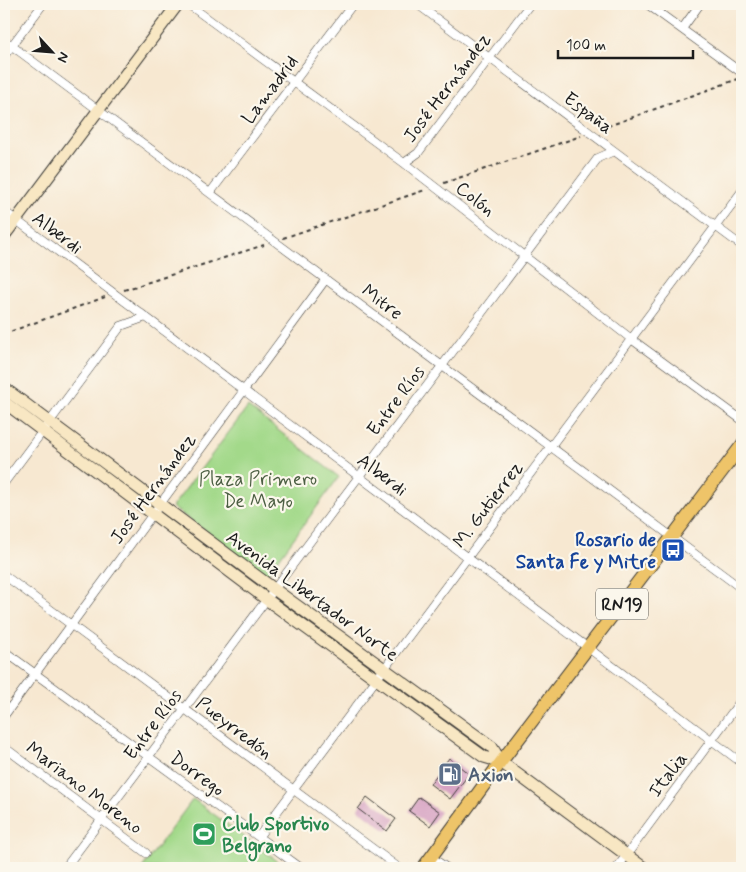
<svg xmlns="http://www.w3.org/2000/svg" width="746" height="872" viewBox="0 0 746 872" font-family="Mynerve,sans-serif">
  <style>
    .green { fill: #a3d98a; stroke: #607a53 }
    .building { fill: #d7a3c3 }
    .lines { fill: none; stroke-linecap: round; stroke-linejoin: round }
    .street-casing { stroke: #3d3b37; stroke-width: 9 }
    .secondary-casing { stroke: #3d3b37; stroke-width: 13 }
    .primary-casing { stroke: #3d3b37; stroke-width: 14 }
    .path { stroke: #3d3b37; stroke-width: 2; stroke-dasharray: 4 4; stroke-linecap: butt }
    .street { stroke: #fff; stroke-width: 8 }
    .secondary { stroke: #f8e7c3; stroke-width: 11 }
    .primary { stroke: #eec469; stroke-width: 12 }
    .labels { text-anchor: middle; stroke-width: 4.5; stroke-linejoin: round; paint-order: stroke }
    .shield { fill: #fbf7ec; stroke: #5f5e5a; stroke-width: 1 }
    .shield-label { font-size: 18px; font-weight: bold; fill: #1c1c1c }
    .street-label { font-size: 19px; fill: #1c1c1c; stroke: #fbf7ec }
    .park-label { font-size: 19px; fill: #4b5e42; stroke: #fbf7ec }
    .transit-label { font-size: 19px; font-weight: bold; fill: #164399; stroke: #fbf7ec; text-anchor: end }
    .service-label { font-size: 19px; font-weight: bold; fill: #4e5e75; stroke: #fbf7ec; text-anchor: start }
    .leisure-label { font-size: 19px; font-weight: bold; fill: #27864d; stroke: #fbf7ec; text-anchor: start }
  </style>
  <rect width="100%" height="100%" fill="#fbf7ec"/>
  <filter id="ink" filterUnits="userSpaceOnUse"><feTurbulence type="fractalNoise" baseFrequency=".02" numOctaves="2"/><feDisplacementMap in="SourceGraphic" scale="10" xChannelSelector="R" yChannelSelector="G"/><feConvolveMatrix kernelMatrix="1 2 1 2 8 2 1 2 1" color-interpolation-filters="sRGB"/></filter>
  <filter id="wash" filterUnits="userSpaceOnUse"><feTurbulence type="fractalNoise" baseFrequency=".0096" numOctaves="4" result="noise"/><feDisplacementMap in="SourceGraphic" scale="20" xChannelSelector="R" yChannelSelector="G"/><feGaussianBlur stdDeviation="1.12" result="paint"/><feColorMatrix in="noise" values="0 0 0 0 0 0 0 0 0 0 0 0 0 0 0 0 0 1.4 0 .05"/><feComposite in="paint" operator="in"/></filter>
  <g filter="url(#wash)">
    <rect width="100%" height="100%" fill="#f7e8d1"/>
    <path class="green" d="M248 407 339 477 266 576 172 507Z
      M193 799 287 868H142Z"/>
    <g id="blocks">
      <path class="building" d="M449 758 469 774 450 799 430 784Z
        M367 797 396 819 387 831 358 809Z
        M419 797 440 812 430 826 409 811Z"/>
    </g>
  </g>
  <g filter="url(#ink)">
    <use href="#blocks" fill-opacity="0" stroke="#3d3b37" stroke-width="1"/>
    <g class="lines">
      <g class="street-casing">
        <path id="street" d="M188 4 404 163 634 341 742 420
          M417 4 742 246
          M647 4 742 73
          M682 29 700 4
          M4 40 742 589
          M4 56 43 4
          M404 163 418 153 530 4
          M210 193 353 4
          M4 211 742 763
          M4 483 121 326 146 317
          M4 575 399 868
          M4 651 301 868
          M4 716 326 279
          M4 747 146 853
          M259 836 742 191
          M431 857 447 868
          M65 868 598 158 614 151
          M617 868 742 699"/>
      </g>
      <g class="secondary-casing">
        <path id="secondary" d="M4 236 178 4
          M4 388 274 589 492 747 501 762 644 868
          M4 402 266 599 484 757 501 762"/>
      </g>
      <g class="primary-casing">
        <path id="primary" d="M423 868 501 762 742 445"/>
      </g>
      <path class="path" d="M600 129 738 79
        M444 183 581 136
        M283 238 425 190
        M124 290 264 245
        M4 334 105 297"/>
      <use href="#street" class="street"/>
      <use href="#secondary" class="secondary"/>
      <use href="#primary" class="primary"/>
    </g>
  </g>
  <defs>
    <g id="bus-square" transform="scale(1.25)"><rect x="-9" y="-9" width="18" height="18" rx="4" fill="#1a4fb4" stroke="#fbf7ec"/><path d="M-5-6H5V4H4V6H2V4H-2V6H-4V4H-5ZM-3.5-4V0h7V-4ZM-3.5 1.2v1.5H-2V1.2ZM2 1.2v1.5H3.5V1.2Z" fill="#fff"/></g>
    <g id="fuel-square" transform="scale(1.25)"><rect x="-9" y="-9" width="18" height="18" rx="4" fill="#5c6f8a" stroke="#fbf7ec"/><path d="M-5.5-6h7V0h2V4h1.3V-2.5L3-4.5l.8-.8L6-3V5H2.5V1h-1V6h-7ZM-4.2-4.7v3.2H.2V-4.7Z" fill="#fff"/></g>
    <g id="stadium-square" transform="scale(1.25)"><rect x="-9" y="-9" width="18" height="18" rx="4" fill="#2e9e5b" stroke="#fbf7ec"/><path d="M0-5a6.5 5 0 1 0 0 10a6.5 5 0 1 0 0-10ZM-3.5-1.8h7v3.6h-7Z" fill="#fff"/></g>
  </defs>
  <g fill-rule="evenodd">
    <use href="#bus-square" x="673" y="550"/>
    <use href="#fuel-square" x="450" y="774"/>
    <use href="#stadium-square" x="204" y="834"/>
  </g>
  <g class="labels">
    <rect class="shield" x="596" y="588.5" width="52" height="31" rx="4"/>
    <g class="shield-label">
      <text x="622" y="610">RN19</text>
    </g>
    <g class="street-label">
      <text transform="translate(446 87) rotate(-53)" y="7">José Hernández</text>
      <text transform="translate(269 89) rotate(-53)" y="7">Lamadrid</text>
      <text transform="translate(589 112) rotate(37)" y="7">España</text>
      <text transform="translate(476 198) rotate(38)" y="7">Colón</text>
      <text transform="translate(58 232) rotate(37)" y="7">Alberdi</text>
      <text transform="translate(383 301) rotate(37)" y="7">Mitre</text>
      <text transform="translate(395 400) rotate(-53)" y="7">Entre Ríos</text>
      <text transform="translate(383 474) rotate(37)" y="7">Alberdi</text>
      <text transform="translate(152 488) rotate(-54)" y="7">José Hernández</text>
      <text transform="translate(487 504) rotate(-53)" y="7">M. Gutierrez</text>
      <text transform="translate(313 595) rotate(36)" y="7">Avenida Libertador Norte</text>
      <text transform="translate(152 724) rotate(-53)" y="7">Entre Ríos</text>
      <text transform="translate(235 727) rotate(37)" y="7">Pueyrredón</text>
      <text transform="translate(198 773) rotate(36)" y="7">Dorrego</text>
      <text transform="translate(667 774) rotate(-53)" y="7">Italia</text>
      <text transform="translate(85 787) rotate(37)" y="7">Mariano Moreno</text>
    </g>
    <g class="park-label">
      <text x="258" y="485">Plaza Primero<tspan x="258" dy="22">De Mayo</tspan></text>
    </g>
    <g class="transit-label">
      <text x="656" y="546">Rosario de<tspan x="656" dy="22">Santa Fe y Mitre</tspan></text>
    </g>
    <g class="service-label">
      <text x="468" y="781">Axion</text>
    </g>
    <g class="leisure-label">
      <text x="222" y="830">Club Sportivo<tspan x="222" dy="22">Belgrano</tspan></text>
    </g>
  </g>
  <rect width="746" height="872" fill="none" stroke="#fbf7ec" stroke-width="20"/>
  <g transform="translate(52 52) rotate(116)" stroke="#fbf7ec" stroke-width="4" paint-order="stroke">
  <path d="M0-4L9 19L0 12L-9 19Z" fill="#1c1c1c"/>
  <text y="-8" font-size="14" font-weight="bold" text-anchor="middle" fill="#1c1c1c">N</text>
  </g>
  <path d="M558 50v8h135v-8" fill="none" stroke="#1c1c1c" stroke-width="2.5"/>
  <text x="566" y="50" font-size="15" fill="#1c1c1c" stroke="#fbf7ec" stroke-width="4" paint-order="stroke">100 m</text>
</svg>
